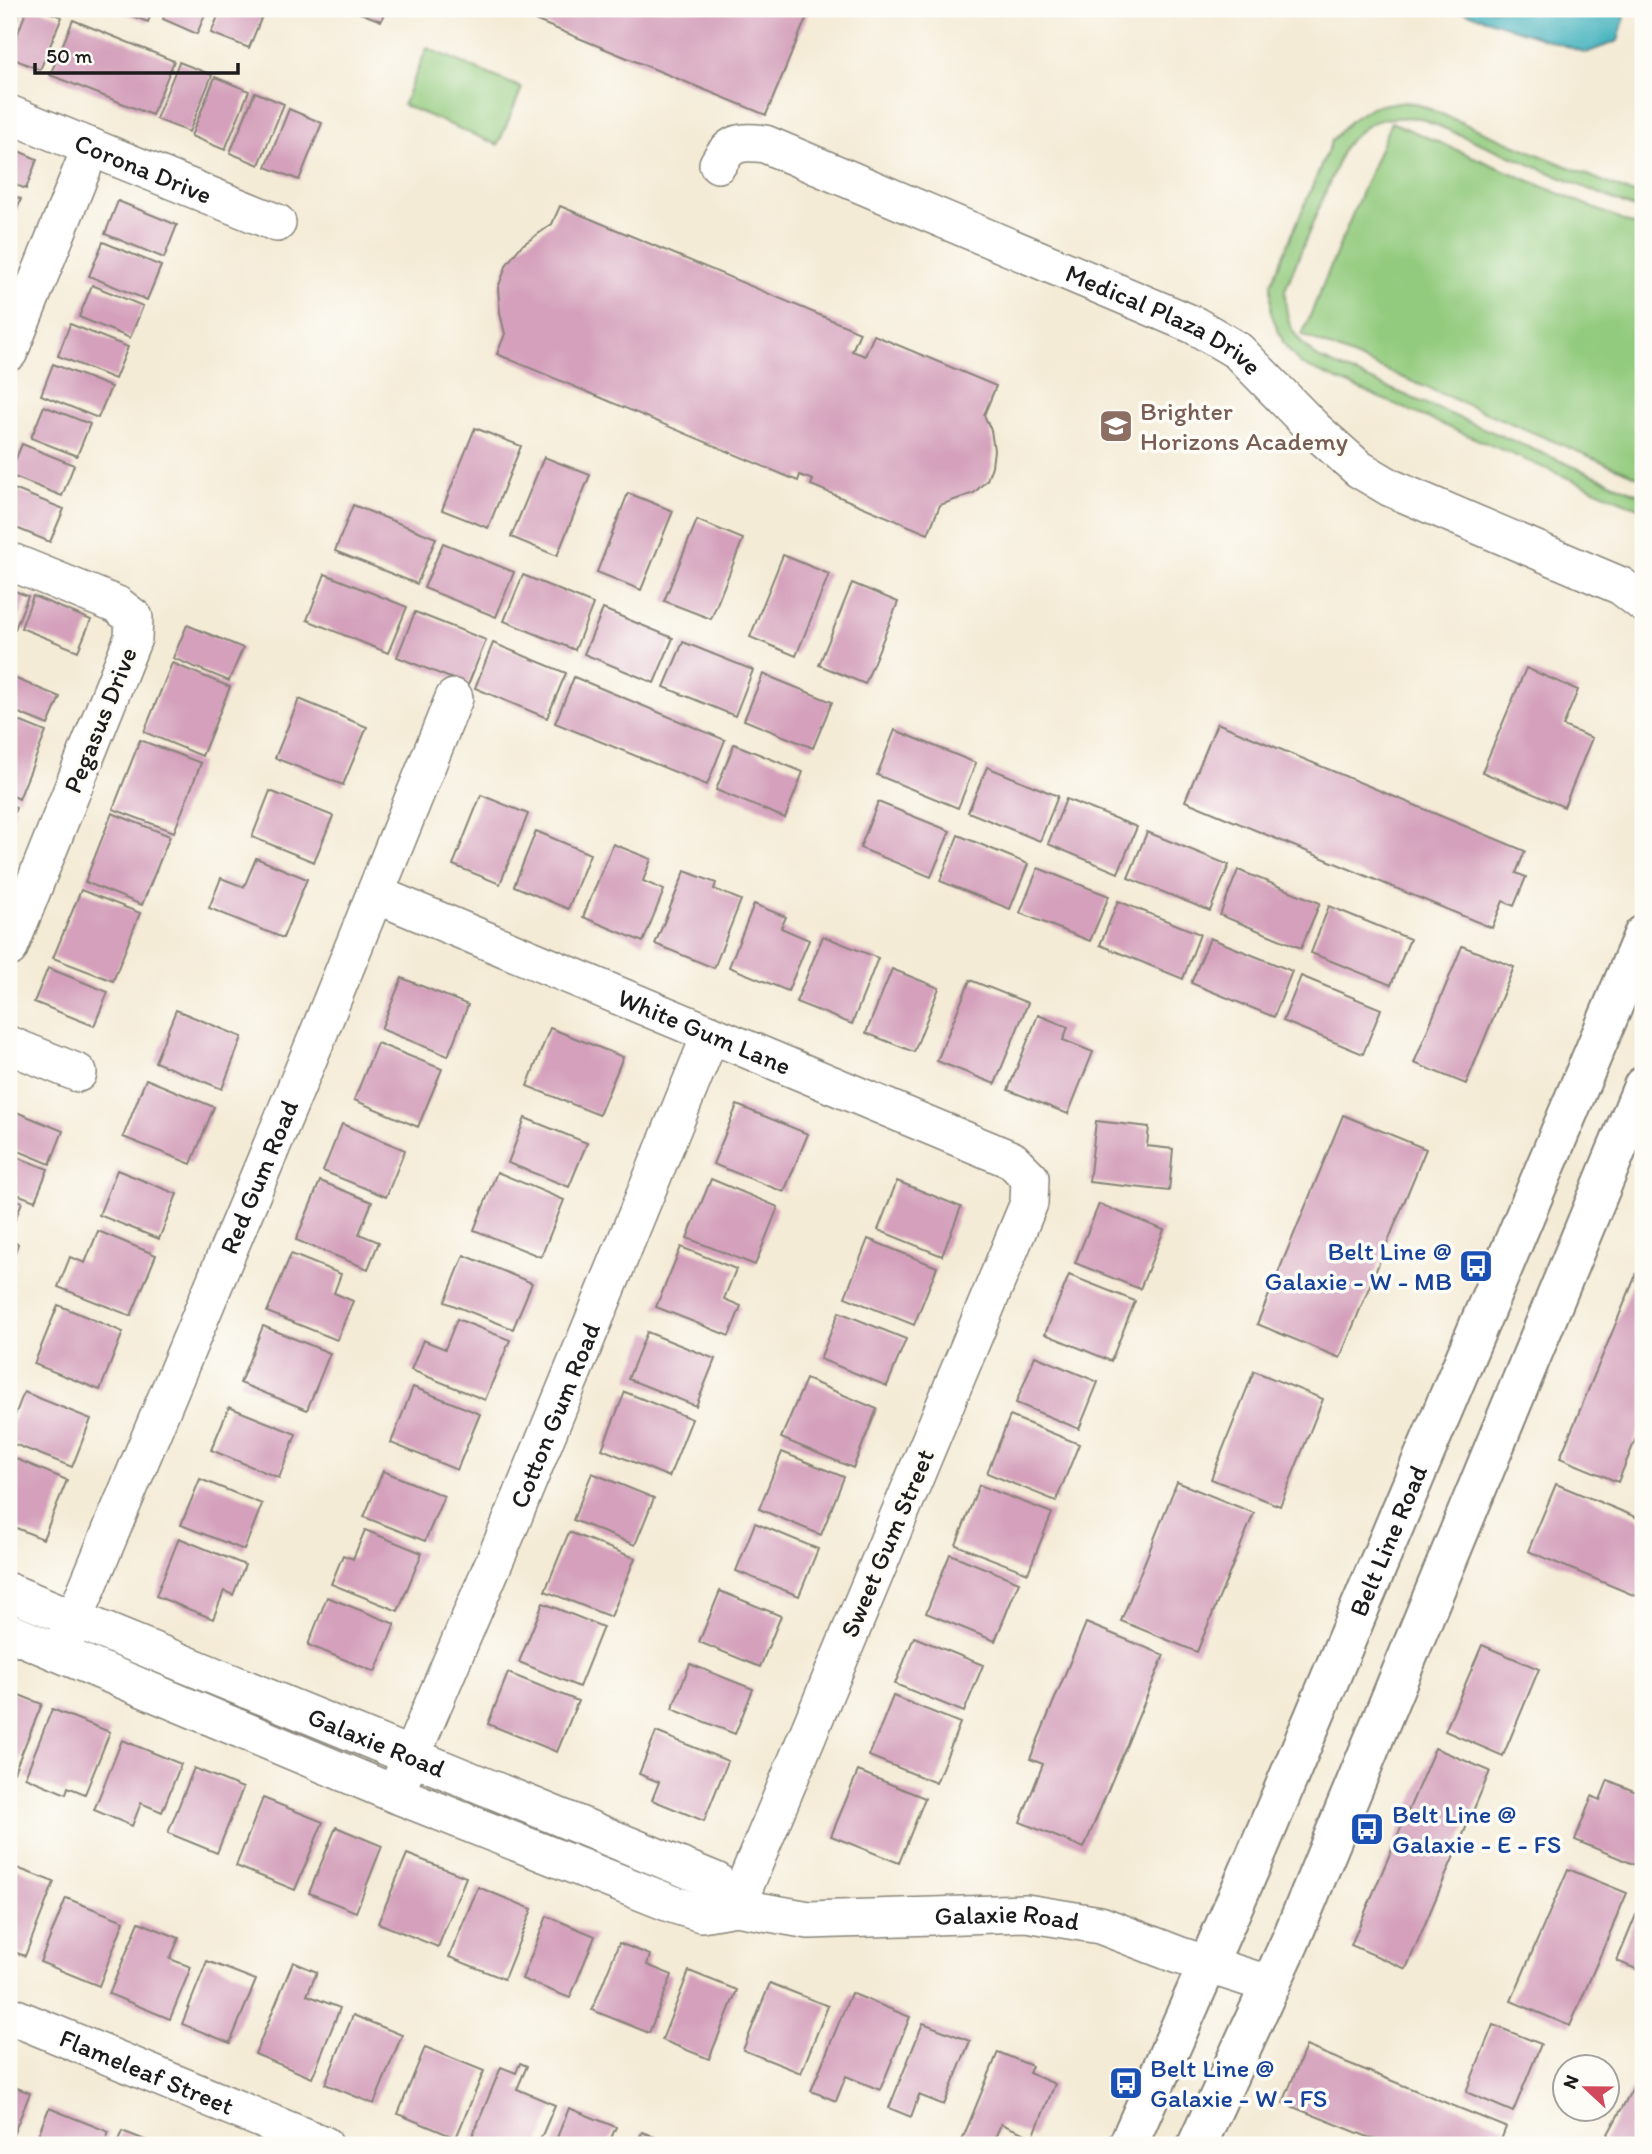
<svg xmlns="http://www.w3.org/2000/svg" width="1652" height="2154" viewBox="0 0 1652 2154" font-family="Itim,sans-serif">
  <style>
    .green { fill: #93cb7e; stroke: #58744d; stroke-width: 2 }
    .water { fill: #41b0bc; stroke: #2e666c; stroke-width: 2 }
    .building { fill: #d4a0bb }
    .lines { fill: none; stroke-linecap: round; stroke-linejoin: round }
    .minor-casing { stroke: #888479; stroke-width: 40 }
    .major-casing { stroke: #888479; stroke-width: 42 }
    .minor { stroke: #fff; stroke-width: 37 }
    .major { stroke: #fff; stroke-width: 38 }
    .labels { text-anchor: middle; stroke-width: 7; stroke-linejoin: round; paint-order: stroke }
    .street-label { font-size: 26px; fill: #1c1c1c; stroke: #fdfcf7 }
    .education-label { font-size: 26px; fill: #785e54; stroke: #fdfcf7; text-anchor: start }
    .transit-label { font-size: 26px; fill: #164399; stroke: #fdfcf7; text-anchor: start }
  </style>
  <rect width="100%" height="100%" fill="#fdfcf7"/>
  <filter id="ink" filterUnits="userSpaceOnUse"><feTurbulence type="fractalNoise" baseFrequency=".0143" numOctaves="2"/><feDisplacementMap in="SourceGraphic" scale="14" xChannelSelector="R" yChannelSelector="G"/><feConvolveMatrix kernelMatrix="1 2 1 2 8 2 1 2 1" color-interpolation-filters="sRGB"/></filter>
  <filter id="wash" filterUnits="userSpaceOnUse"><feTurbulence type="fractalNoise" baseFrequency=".00686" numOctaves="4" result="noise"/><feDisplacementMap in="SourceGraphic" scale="28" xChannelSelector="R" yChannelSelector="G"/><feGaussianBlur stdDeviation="1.57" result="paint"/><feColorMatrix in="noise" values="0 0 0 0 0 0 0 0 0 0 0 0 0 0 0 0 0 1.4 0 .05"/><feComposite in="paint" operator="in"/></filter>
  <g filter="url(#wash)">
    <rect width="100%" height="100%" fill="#f4ebd6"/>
    <path class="green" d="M427 48 522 88 498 145 403 105Z
      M1398 102 1415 103 1643 198V212L1420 118C1383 116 1369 118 1344 147L1285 290C1285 323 1292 337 1318 358L1643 496V510L1300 364 1284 344 1271 313V284L1332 140 1351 120 1371 107Z
      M1391 122 1643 229V479L1302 335Z"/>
    <path class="water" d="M1456 9H1627L1618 41 1586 53Z"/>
    <g id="blocks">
      <path class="building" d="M9 9H21L9 38Z
        M27 9H40L62 17 40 70 9 57Z
        M114 9H153L148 22Z
        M167 9H207L197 34 163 19Z
        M221 9H265L249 48 211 33Z
        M350 9H386L381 21Z
        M508 9H810L766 115Z
        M73 20 174 61 152 115 50 75Z
        M179 62 212 75 189 132 156 119Z
        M215 77 249 91 225 150 191 136Z
        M255 92 284 104 259 165 230 153Z
        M289 109 322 123 299 180 266 167Z
        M9 147 37 159 26 189 9 182Z
        M9 194 21 199 9 228Z
        M118 201 177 225 164 258 105 234Z
        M560 206 860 332 852 351 865 356 874 335 996 386 984 415 991 430 994 450 992 466 987 480 974 493 940 505 928 534 811 485 813 480 800 475 798 481 497 354 505 334 500 313 498 288 507 264 521 246 552 224Z
        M103 242 161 266 147 300 89 276Z
        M92 285 143 306 130 338 79 317Z
        M70 324 128 347 115 379 58 356Z
        M53 364 111 387 98 418 41 395Z
        M44 406 90 424 77 456 31 438Z
        M475 428 521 446 488 528 442 510Z
        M22 444 74 465 62 496 9 475Z
        M544 457 590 475 557 556 511 537Z
        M9 487 64 509 50 542 9 525Z
        M628 493 673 511 641 590 597 572Z
        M353 505 436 538 417 584 335 551Z
        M697 520 743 539 711 619 664 601Z
        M443 543 514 572 496 617 424 588Z
        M783 555 829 574 796 656 750 637Z
        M325 574 407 607 388 653 307 620Z
        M523 575 593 604 575 650 504 621Z
        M852 583 898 602 865 684 819 665Z
        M9 589 28 596 15 629 9 626Z
        M33 596 91 620 78 651 21 628Z
        M603 609 673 638 654 683 584 654Z
        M415 612 486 640 468 685 397 657Z
        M187 625 243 648 229 681 173 658Z
        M683 642 753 670 735 716 664 687Z
        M493 643 566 673 547 718 475 688Z
        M172 663 230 687 202 756 144 732Z
        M1526 668 1578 690 1563 726 1592 738 1564 807 1482 772Z
        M763 674 832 702 813 748 744 720Z
        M9 676 60 697 48 725 9 709Z
        M574 677 725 740 707 785 555 723Z
        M299 699 367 727 343 785 275 758Z
        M9 717 46 732 19 799 9 794Z
        M1217 723 1525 851 1516 873 1526 877 1514 906 1503 901 1492 928 1185 801Z
        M895 730 976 763 958 808 877 775Z
        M140 740 201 763 174 832 113 809Z
        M734 744 803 772 785 818 716 790Z
        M987 767 1058 796 1040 841 968 812Z
        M270 791 333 816 314 862 252 837Z
        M481 795 528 814 500 884 453 865Z
        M1066 799 1137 827 1118 873 1048 844Z
        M878 802 950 831 931 877 860 848Z
        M9 805 16 808 9 825Z
        M112 813 170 836 142 905 85 882Z
        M536 831 590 854 568 909 514 886Z
        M1147 832 1229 865 1210 911 1128 878Z
        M958 835 1028 864 1010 909 940 881Z
        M613 844 651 859 643 881 664 890 643 942 583 917Z
        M256 858 307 879 283 938 209 908 221 878 244 887Z
        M1038 868 1109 896 1090 941 1020 913Z
        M1238 870 1320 903 1301 948 1220 915Z
        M685 871 716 883 714 889 741 900 714 968 655 944Z
        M81 890 140 913 113 981 53 958Z
        M1118 901 1200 934 1183 979 1100 945Z
        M754 904 786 917 781 928 809 940 788 991 729 967Z
        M1329 906 1410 939 1391 985 1311 953Z
        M823 936 878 958 852 1024 796 1002Z
        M1210 938 1292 971 1274 1017 1191 983Z
        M1462 946 1514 967 1466 1084 1414 1063Z
        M48 968 108 992 94 1026 34 1002Z
        M892 969 939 988 914 1052 866 1033Z
        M1301 976 1381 1009 1363 1054 1283 1021Z
        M402 978 468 1005 448 1056 381 1029Z
        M970 980 1028 1003 995 1084 937 1061Z
        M176 1010 242 1037 222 1089 155 1062Z
        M1038 1015 1068 1027 1063 1040 1093 1052 1068 1114 1008 1090Z
        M550 1028 623 1057 599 1115 527 1086Z
        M377 1043 442 1069 418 1127 354 1100Z
        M146 1079 214 1107 191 1164 123 1137Z
        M737 1105 808 1134 784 1192 713 1164Z
        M9 1109 63 1131 50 1164 9 1147Z
        M1343 1115 1426 1149 1340 1358 1257 1324Z
        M525 1118 587 1143 569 1187 508 1163Z
        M1096 1121 1149 1127 1147 1146 1173 1149 1169 1191 1089 1182Z
        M342 1124 405 1150 386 1197 323 1171Z
        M9 1154 48 1169 35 1201 9 1191Z
        M117 1170 177 1194 159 1239 99 1215Z
        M497 1172 564 1200 541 1257 474 1230Z
        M711 1179 778 1207 755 1265 687 1238Z
        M320 1181 372 1202 359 1234 379 1242 368 1269 296 1240Z
        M897 1181 961 1207 942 1256 878 1230Z
        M9 1197 22 1202 9 1235Z
        M1099 1204 1164 1230 1140 1289 1075 1263Z
        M98 1231 156 1255 131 1316 58 1287 70 1257 85 1263Z
        M868 1239 937 1267 914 1325 845 1297Z
        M9 1240 18 1244 9 1268Z
        M681 1247 736 1269 724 1299 741 1306 729 1336 656 1307Z
        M291 1254 341 1274 334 1293 353 1301 337 1340 267 1312Z
        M464 1255 532 1283 513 1329 445 1302Z
        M1643 1258V1421L1618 1482 1560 1458Z
        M1069 1275 1135 1301 1111 1361 1045 1334Z
        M58 1305 123 1332 100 1390 34 1364Z
        M839 1312 906 1339 887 1386 820 1359Z
        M457 1319 510 1340 485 1400 411 1370 423 1340 445 1349Z
        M263 1326 330 1353 307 1410 240 1383Z
        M647 1332 715 1359 696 1406 628 1379Z
        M1035 1356 1098 1382 1079 1429 1016 1403Z
        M1254 1371 1323 1399 1280 1506 1211 1479Z
        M806 1379 877 1409 853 1468 781 1438Z
        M413 1387 480 1414 457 1470 391 1443Z
        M24 1392 91 1419 72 1467 9 1442V1431Z
        M625 1392 692 1419 669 1477 602 1449Z
        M229 1407 296 1434 279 1478 211 1450Z
        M1010 1416 1079 1444 1056 1501 987 1473Z
        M782 1452 844 1477 821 1535 759 1509Z
        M9 1456 67 1480 43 1539 9 1525Z
        M383 1471 444 1496 425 1541 364 1517Z
        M592 1473 654 1498 635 1545 573 1520Z
        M200 1479 262 1504 244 1550 181 1525Z
        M1177 1482 1254 1513 1197 1652 1121 1621Z
        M1556 1484 1643 1520V1599L1528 1551Z
        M979 1485 1052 1513 1028 1573 956 1545Z
        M755 1523 818 1549 799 1596 736 1571Z
        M365 1530 422 1553 398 1611 331 1584 343 1555 353 1559Z
        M569 1532 635 1558 611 1617 545 1591Z
        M179 1538 245 1565 233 1595 224 1591 213 1619 156 1596Z
        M950 1554 1019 1582 995 1641 926 1613Z
        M720 1591 781 1616 760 1667 699 1642Z
        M327 1597 395 1624 375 1672 308 1645Z
        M543 1603 603 1627 579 1687 519 1662Z
        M1086 1623 1164 1655 1084 1848 1020 1822 1043 1764 1030 1759Z
        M914 1637 983 1665 964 1712 895 1684Z
        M1482 1645 1539 1669 1503 1756 1445 1731Z
        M690 1664 753 1689 735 1734 672 1709Z
        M508 1673 578 1701 557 1752 488 1724Z
        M9 1691 42 1704 14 1772 9 1770Z
        M893 1696 960 1723 936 1783 869 1756Z
        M52 1709 110 1732 85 1794 68 1787 66 1794 25 1777Z
        M656 1732 728 1761 704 1821 652 1800 659 1782 639 1774Z
        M122 1740 181 1764 162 1812 141 1803 132 1826 94 1810Z
        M1435 1748 1490 1771 1406 1969 1351 1945Z
        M194 1768 243 1788 217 1853 168 1833Z
        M858 1771 925 1798 899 1863 831 1836Z
        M1608 1780 1643 1795V1868L1575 1840 1592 1796 1600 1800Z
        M263 1798 323 1822 295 1890 236 1866Z
        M336 1827 382 1846 356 1912 309 1893Z
        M407 1854 466 1877 438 1947 378 1923Z
        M9 1865 54 1882 25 1956 9 1950Z
        M1568 1869 1627 1893 1570 2026 1511 2001Z
        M478 1887 532 1909 504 1979 449 1957Z
        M66 1898 124 1921 99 1986 40 1962Z
        M1643 1898V1972L1617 1961Z
        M547 1916 595 1936 570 1998 522 1979Z
        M139 1922 179 1938 170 1959 191 1967 170 2019 109 1994Z
        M619 1943 650 1955 647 1965 672 1975 649 2033 592 2010Z
        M207 1961 256 1980 230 2043 182 2024Z
        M293 1962 317 1972 307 1995 340 2008 312 2078 255 2054Z
        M689 1971 737 1990 709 2059 662 2040Z
        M770 1983 828 2006 801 2073 743 2050Z
        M851 1993 910 2017 880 2090 846 2076 836 2101 811 2091Z
        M353 2015 402 2035 374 2104 325 2084Z
        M923 2023 970 2041 944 2105 919 2095 911 2117 889 2108Z
        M1493 2025 1541 2044 1513 2112 1466 2092Z
        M1306 2046 1506 2127 1499 2145H1388L1283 2103Z
        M425 2047 484 2071 456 2138 398 2114Z
        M998 2052 1032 2066 1029 2073 1055 2084 1033 2137 1001 2124 992 2145H960Z
        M520 2063 527 2066 517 2089 555 2105 538 2145H477L470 2142 501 2067 516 2073Z
        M1643 2069V2145H1602Z
        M9 2085 30 2093 9 2145Z
        M49 2108 109 2132 104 2145H34Z
        M569 2108 616 2127 608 2145H554Z
        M122 2131 158 2145H116Z
        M642 2132 675 2145H637Z"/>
    </g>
  </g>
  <g filter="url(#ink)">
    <use href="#blocks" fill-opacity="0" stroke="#888479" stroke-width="2"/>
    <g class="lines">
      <g class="minor-casing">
        <g id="minor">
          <path id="s1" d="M9 114 277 223"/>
          <path id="s2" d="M718 164C730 142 740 141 765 144L1194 325 1238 351 1315 430 1359 469 1391 488 1621 586 1643 603"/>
          <path d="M9 352 91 147"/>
          <path d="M9 561 117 605 134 618 133 638 9 948"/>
          <path id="s3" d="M375 894 1012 1160 1030 1178 1029 1203 736 1907"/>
          <path d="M9 1045 78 1073"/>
          <path id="s4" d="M9 1592 716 1881 736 1907"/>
          <path id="s5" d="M9 1632 395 1794 672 1904 701 1913 736 1907 809 1920 1026 1913 1100 1925 1178 1955 1271 1985"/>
          <path id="s6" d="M60 1653 316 1040 454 698"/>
          <path id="s7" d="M395 1794 512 1520 711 1034"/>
          <path id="s8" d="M9 2015 324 2145"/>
        </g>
      </g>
      <g class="major-casing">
        <g id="major">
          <path id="s9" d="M1128 2145 1255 1857 1643 935"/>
          <path d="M1197 2145 1290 1942 1643 1086"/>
        </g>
      </g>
      <use href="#minor" class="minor"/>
      <use href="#major" class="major"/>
    </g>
  </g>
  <defs>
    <g id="school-square" transform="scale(1.75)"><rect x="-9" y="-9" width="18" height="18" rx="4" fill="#8d6e63" stroke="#fdfcf7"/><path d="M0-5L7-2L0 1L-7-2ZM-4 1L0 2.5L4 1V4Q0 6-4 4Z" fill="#fff"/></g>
    <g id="bus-square" transform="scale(1.75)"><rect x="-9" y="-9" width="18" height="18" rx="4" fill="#1a4fb4" stroke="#fdfcf7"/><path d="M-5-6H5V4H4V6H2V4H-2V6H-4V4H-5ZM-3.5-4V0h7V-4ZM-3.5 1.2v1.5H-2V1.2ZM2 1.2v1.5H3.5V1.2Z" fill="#fff"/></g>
  </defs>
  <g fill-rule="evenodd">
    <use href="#school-square" x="1116" y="426"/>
    <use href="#bus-square" x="1476" y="1266"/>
    <use href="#bus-square" x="1367" y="1829"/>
    <use href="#bus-square" x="1126" y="2083"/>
  </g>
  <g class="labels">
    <g class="street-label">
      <text dy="9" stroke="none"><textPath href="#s1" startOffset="145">Corona Drive</textPath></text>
      <text dy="9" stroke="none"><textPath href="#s2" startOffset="492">Medical Plaza Drive</textPath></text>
      <text transform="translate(100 720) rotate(-68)" y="9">Pegasus Drive</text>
      <text dy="9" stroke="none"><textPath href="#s3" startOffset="357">White Gum Lane</textPath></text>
      <text dy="9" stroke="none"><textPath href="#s6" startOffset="516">Red Gum Road</textPath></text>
      <text dy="9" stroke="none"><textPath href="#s7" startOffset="411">Cotton Gum Road</textPath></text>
      <text dy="9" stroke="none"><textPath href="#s9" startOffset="658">Belt Line Road</textPath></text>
      <text transform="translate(887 1543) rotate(-67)" y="9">Sweet Gum Street</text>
      <text dy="9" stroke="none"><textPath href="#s4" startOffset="397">Galaxie Road</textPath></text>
      <text dy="9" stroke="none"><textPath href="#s5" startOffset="1055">Galaxie Road</textPath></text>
      <text dy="9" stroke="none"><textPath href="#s8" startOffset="149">Flameleaf Street</textPath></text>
    </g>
    <g class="education-label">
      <text x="1140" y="420">Brighter<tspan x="1140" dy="30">Horizons Academy</tspan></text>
    </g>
    <g class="transit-label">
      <text x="1452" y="1260" text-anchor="end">Belt Line @<tspan x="1452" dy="30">Galaxie - W - MB</tspan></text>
      <text x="1392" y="1823">Belt Line @<tspan x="1392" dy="30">Galaxie - E - FS</tspan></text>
      <text x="1150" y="2077">Belt Line @<tspan x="1150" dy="30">Galaxie - W - FS</tspan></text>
    </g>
  </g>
  <rect width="1652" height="2154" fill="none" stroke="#fdfcf7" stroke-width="35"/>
  <g transform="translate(1586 2088) rotate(292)"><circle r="33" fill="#fdfcf7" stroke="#a3a29f" stroke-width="2"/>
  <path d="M0-5L12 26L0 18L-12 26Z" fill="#d1495b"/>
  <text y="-10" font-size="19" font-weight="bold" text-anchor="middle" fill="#1c1c1c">N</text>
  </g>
  <path d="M35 63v10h203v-10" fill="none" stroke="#1c1c1c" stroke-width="3.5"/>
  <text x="46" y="63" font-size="21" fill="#1c1c1c" stroke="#fdfcf7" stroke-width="5" paint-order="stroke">50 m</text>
</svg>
